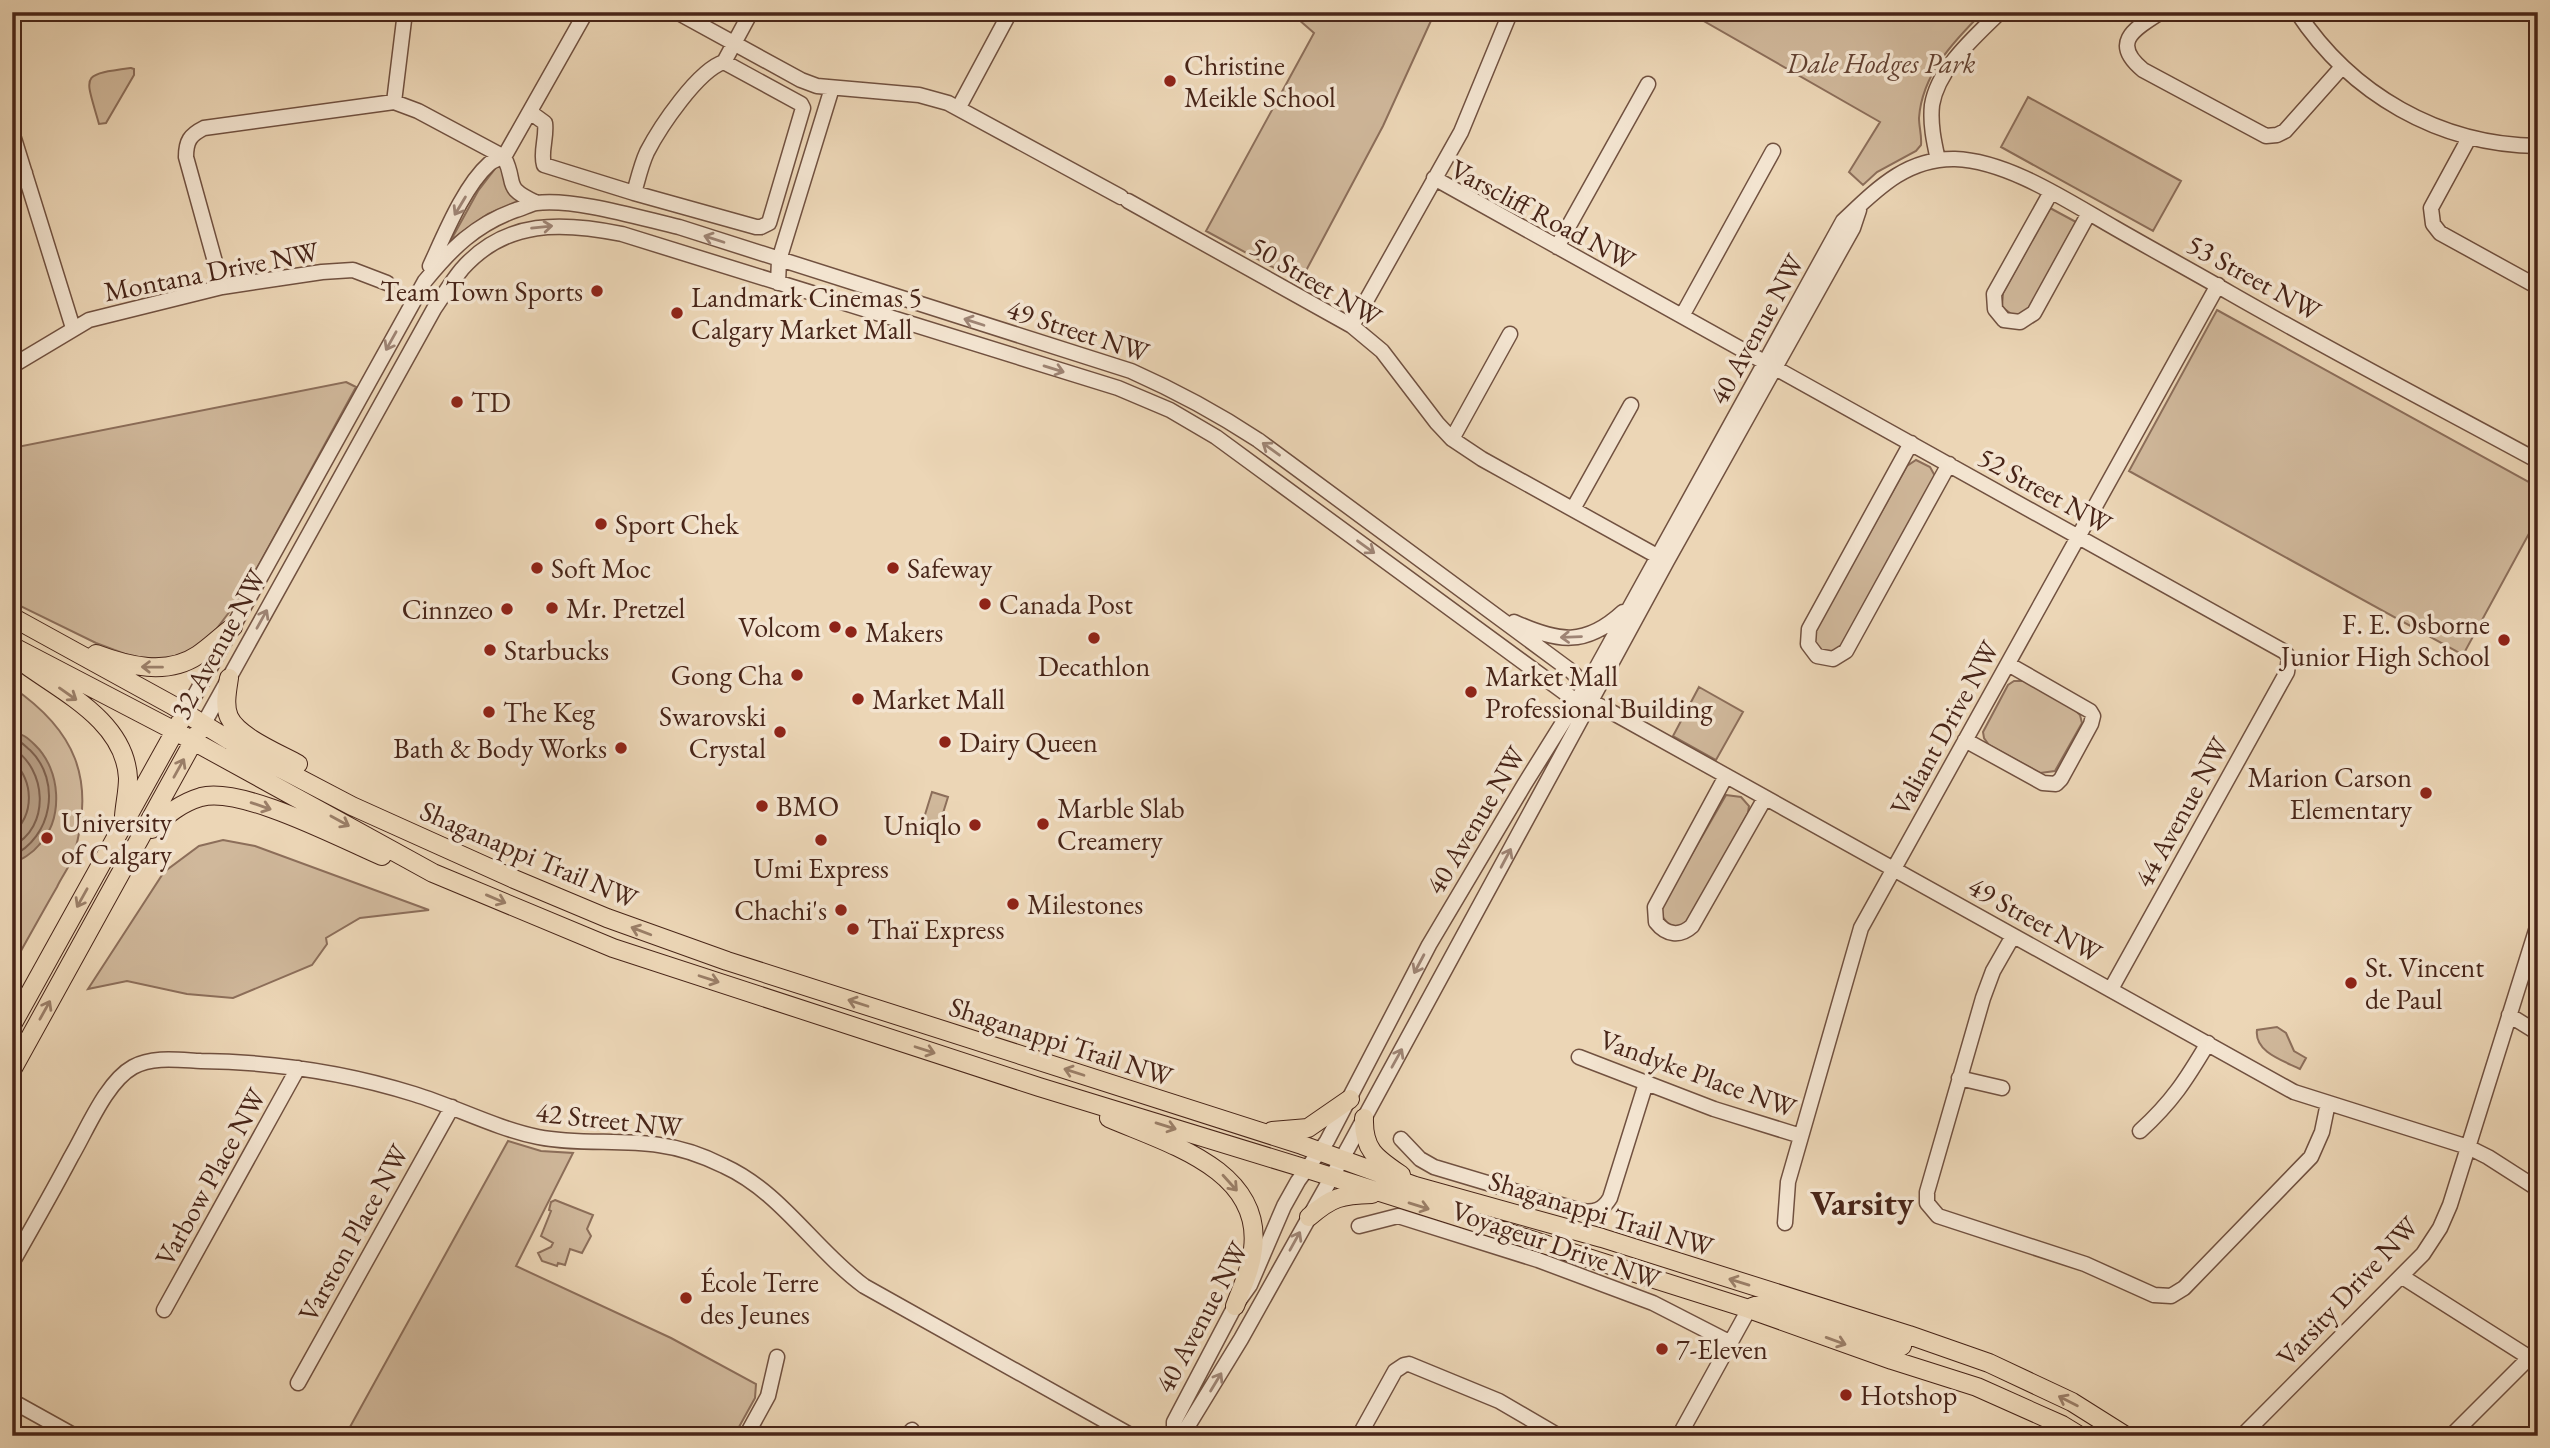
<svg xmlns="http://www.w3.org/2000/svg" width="2550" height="1448" viewBox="0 0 2550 1448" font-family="'EB Garamond',serif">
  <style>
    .green { fill: #d0b89b; stroke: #8c6e5a; stroke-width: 2 }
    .water { fill: #b49a80; stroke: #896b56; stroke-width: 2 }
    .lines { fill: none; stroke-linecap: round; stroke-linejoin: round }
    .shore { stroke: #7e604c; stroke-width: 2 }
    .minor-casing { stroke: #715140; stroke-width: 17 }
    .major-casing { stroke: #482518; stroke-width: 20 }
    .minor { stroke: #f3e4d0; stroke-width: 14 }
    .major { stroke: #ecd6b6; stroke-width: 18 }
    .oneway { stroke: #9e8474 }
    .oneway2 { stroke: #9a7e67 }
    .poi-dot { fill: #8f2418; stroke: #f3e4d0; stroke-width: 2.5 }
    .labels { text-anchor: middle; stroke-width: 7; stroke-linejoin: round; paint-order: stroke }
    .park-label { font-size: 28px; font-style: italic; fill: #634232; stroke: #f3e4d0 }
    .poi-label { font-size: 28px; fill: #482518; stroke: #f3e4d0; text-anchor: start }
    .street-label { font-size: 28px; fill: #482518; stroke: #f3e4d0 }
    .district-label { font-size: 35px; font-weight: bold; fill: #482518; stroke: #f3e4d0 }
  </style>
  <rect width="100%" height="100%" fill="#ecd6b6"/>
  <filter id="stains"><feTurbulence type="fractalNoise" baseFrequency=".00286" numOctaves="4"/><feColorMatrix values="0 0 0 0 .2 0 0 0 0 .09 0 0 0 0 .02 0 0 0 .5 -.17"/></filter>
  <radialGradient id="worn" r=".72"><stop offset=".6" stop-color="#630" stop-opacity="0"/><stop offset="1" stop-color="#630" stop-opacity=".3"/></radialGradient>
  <path class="green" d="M1290 12H1435L1383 126 1300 282 1206 231 1314 33Z
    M1688 12H1983C1954 41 1922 74 1919 118 1919 127 1922 136 1921 145L1916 151 1877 172 1863 185 1849 172 1880 122Z
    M131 68 134 69V75L106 123 99 124C85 74 79 75 131 68Z
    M2028 97 2181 181 2153 231 2001 147Z
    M498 165 503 167 508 187 518 202 488 214 451 240 478 191Z
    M2050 208 2076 222 2029 309 2025 313 2014 316 2002 307 2003 293Z
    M2217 310 2538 487V517L2463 655 2129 471Z
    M346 382 356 387 243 594 208 640 192 651 165 659 133 657 96 643 12 602V448Z
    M1916 460 1930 467 1935 476 1841 646 1834 651 1822 650 1815 643V631L1907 466Z
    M2014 681H2024L2074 709 2080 715 2082 723 2055 771 2040 773 1989 745 1984 738 1983 732 2008 685Z
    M12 687C75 730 96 779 74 854 71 865 62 876 57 887 42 913 27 940 12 967Z
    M1699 687 1743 712 1716 760 1673 736Z
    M932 792 948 797 939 826 923 821Z
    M1726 795 1741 797 1749 806 1748 813 1690 920 1680 927 1669 925 1662 916V906Z
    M223 840 255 846 429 910 360 918 326 938 327 944 312 965 233 998 187 994 127 981 88 989 164 872 199 846Z
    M2277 1027 2286 1033 2294 1051 2306 1058 2300 1069C2284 1061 2254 1052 2257 1030Z
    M508 1141 541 1151 573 1153 516 1266 671 1338 756 1384 755 1398 734 1436H345Z
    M555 1200 593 1215 587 1229 591 1236 582 1253 570 1249 565 1265 558 1263 557 1266 542 1261 538 1253 551 1247 553 1243 541 1236 551 1211 549 1210 551 1202Z"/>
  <path class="water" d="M12 732C22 733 28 738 35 745 61 770 64 818 39 845 32 854 22 859 12 864Z"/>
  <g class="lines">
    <path class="shore" d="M12 739C20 740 24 745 30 750 62 781 52 838 12 856
      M12 748C47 768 51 828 12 846
      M12 760C34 781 35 814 12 834"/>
    <g class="minor-casing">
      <path id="minor" d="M677 12 801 80 817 86 919 95 948 103 1121 197
        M2161 12C2136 28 2109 42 2143 70L2266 136 2277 135 2285 131 2342 67
        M2297 12C2351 94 2439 145 2538 146
        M394 102 405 12
        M959 107 1010 12
        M530 112 545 123C547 138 540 152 544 165L634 193C638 179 641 165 647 152 660 127 698 70 724 62L751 12
        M12 132 73 328
        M2469 138 2431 208 2433 224 2440 233 2538 287
        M504 157C518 185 501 186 537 203
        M1938 160C1934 142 1930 124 1932 105 1938 68 1975 37 2000 12
        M1434 178 2285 652 2289 658 2287 672 2111 989
        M12 181 25 173
        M2051 192 1994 294 1995 309 2004 320 2020 322 2034 313 2089 213
        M634 193 756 227H761L769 223 803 108 801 104 724 62
        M1128 201 1352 326 1382 351 1437 423 1452 439 1482 459 1666 561
        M1557 247 1648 84
        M430 266C444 236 464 186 489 164 493 160 498 159 504 157L586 12
        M778 283 779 260 832 88
        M222 287 186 157C186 141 190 135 204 128L394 102 418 111 504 157
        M1682 316 1773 151
        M1352 326 1461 132 1508 18
        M12 366 89 320 222 287 322 272 353 270 387 283
        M1452 439 1510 334
        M1911 443 1809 629 1808 644 1817 656 1833 659 1846 651 1949 464
        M1573 509 1631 405
        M1514 622C1558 642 1585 647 1623 612
        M185 713 425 281C451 249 476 224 516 210 523 208 530 204 536 203 575 198 640 218 679 227L1131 371C1176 391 1217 413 1258 440L1571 671 1586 686 1589 694
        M203 725 434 309C443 296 452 281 462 269 506 219 563 222 622 234L1118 388 1170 410 1216 437 1576 701 1592 702 1608 710 2294 1092 2468 1147 2488 1157 2538 1189
        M1965 740 2043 783 2056 784 2061 779 2091 724 2093 716 2090 711 2008 664
        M1726 776 1655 907 1656 922C1666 935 1680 937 1692 926L1765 798
        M2013 936 1993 971 1983 998 1927 1192V1203L1938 1216 2085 1264 2154 1295 2171 1296 2184 1288 2311 1157 2322 1132 2328 1103
        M2509 1015 2538 1033
        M1579 1057 1714 1109 1801 1136
        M1959 1078 2002 1088
        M2140 1131C2172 1102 2186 1080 2208 1043
        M1401 1139 1420 1159 1434 1167 1581 1211C1594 1213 1603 1210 1610 1198L1646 1083
        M1785 1223 1788 1182 1861 928 2218 285
        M1359 1226 1398 1216 1538 1260 1653 1303 1731 1343
        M12 1263C32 1228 52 1193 71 1157 87 1130 106 1082 133 1067 153 1056 179 1060 201 1061 273 1062 344 1072 414 1094 456 1107 495 1128 538 1137 578 1145 619 1139 659 1145 682 1148 704 1156 724 1166 781 1192 814 1249 864 1286L1132 1436
        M2401 1276 2538 1363
        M164 1310 298 1068
        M298 1383 452 1107
        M12 1401 75 1436
        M746 1436 768 1396 777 1357
        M908 1436 912 1430
        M1174 1436V1422L1235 1306 1250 1285 1284 1206 1298 1181 1327 1141 1429 945 1524 785 1592 676 1843 221C1876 190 1906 158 1955 159 2009 161 2069 202 2115 228 2153 250 2192 271 2230 293 2331 351 2435 405 2538 461
        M1175 1436 1186 1429 1241 1339 1348 1148 1667 561 1853 228 1859 210
        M1359 1436 1395 1371 1404 1365 1409 1364 1499 1401 1559 1436
        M1679 1436 1749 1309
        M2242 1436 2423 1254 2440 1228 2450 1205 2538 924
        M2451 1436 2529 1358"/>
    </g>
    <g class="major-casing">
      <path id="major" d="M12 617 172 705 247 751 352 806 514 879 607 918 727 961 1302 1145 1415 1186 1602 1238 1909 1335 1989 1363 2072 1402 2126 1436
        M12 646 175 731 433 873 613 948 1039 1087 1307 1169 1749 1309 1892 1360 1977 1387 2062 1425 2080 1436
        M96 654C128 666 167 676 198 655 210 647 221 636 233 627
        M18 659C58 690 125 719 128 778 128 791 125 803 124 816
        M229 678C227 691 224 706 229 717 238 737 280 754 298 764
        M152 829C167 814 181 803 201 797 242 786 342 839 382 856
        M12 1025 180 722
        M12 1070 198 733
        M1109 1118C1166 1143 1263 1169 1253 1249 1251 1269 1242 1287 1235 1306
        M1364 1118C1363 1150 1376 1158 1401 1175
        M1272 1131 1308 1128 1350 1099
        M1309 1217C1332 1197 1341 1195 1372 1194
        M1752 1307 1761 1304 1778 1306 1902 1346"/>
    </g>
    <use href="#minor" class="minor"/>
    <use href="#major" class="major"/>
  </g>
  <defs><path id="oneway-shaft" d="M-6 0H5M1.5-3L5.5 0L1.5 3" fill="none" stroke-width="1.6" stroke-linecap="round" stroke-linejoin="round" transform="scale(1.75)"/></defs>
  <g class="oneway">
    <use href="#oneway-shaft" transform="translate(460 206) rotate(121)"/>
    <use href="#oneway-shaft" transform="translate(542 227) rotate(-6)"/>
    <use href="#oneway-shaft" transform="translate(714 239) rotate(-162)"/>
    <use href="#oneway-shaft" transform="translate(974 322) rotate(-162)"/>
    <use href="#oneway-shaft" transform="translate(391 341) rotate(119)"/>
    <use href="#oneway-shaft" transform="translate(1054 369) rotate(17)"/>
    <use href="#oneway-shaft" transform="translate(1271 449) rotate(-144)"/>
    <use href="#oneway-shaft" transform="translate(1366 547) rotate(36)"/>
    <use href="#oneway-shaft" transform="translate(262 619) rotate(-61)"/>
    <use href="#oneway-shaft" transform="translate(1571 637) rotate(178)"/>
    <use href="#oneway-shaft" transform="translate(1506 858) rotate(-62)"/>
    <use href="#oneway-shaft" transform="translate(1419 964) rotate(118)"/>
    <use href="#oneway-shaft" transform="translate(1397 1058) rotate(-61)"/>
    <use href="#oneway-shaft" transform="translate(1295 1241) rotate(-61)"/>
    <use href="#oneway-shaft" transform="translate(1216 1382) rotate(-59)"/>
  </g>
  <g class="oneway2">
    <use href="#oneway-shaft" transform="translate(152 667) rotate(-179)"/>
    <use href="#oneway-shaft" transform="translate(68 694) rotate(35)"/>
    <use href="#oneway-shaft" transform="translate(179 768) rotate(-61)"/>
    <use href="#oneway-shaft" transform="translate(261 806) rotate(19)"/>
    <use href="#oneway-shaft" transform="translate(340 821) rotate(29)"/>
    <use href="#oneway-shaft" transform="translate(82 898) rotate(119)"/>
    <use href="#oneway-shaft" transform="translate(496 899) rotate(23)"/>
    <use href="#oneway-shaft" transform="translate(641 931) rotate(-159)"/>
    <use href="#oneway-shaft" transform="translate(709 979) rotate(18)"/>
    <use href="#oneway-shaft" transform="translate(858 1003) rotate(-162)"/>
    <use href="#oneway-shaft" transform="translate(45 1010) rotate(-61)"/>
    <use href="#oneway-shaft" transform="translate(925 1050) rotate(18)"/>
    <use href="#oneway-shaft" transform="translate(1074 1072) rotate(-162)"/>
    <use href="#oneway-shaft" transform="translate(1166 1126) rotate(17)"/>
    <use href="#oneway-shaft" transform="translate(1230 1183) rotate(48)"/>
    <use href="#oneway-shaft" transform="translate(1419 1206) rotate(17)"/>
    <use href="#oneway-shaft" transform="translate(1739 1282) rotate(-163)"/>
    <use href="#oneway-shaft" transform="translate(1836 1341) rotate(20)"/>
    <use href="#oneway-shaft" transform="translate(2068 1401) rotate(-153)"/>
  </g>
  <g class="poi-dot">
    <circle cx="1170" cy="81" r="7"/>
    <circle cx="597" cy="291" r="7"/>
    <circle cx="677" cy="313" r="7"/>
    <circle cx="457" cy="402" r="7"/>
    <circle cx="601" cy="524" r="7"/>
    <circle cx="537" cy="568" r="7"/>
    <circle cx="893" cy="568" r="7"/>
    <circle cx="985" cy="604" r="7"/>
    <circle cx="552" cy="608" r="7"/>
    <circle cx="507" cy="609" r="7"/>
    <circle cx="835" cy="627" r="7"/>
    <circle cx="851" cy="632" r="7"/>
    <circle cx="1094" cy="638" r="7"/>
    <circle cx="2504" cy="640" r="7"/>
    <circle cx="490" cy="650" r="7"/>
    <circle cx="797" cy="675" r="7"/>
    <circle cx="1471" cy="692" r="7"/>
    <circle cx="858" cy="699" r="7"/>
    <circle cx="489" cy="712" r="7"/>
    <circle cx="780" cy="732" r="7"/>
    <circle cx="945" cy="742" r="7"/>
    <circle cx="621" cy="748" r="7"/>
    <circle cx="2426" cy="793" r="7"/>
    <circle cx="762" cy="806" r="7"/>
    <circle cx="1043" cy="824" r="7"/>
    <circle cx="975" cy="825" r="7"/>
    <circle cx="47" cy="838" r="7"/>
    <circle cx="821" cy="840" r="7"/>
    <circle cx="1013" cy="904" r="7"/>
    <circle cx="841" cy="910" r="7"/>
    <circle cx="853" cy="929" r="7"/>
    <circle cx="2351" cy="983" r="7"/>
    <circle cx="686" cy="1298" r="7"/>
    <circle cx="1662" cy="1349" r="7"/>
    <circle cx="1846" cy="1395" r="7"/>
  </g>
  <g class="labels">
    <g class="park-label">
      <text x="1881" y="73">Dale Hodges Park</text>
    </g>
    <g class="poi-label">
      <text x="1184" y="75">Christine<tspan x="1184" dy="32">Meikle School</tspan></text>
      <text x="583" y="301" text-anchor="end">Team Town Sports</text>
      <text x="691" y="307">Landmark Cinemas 5<tspan x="691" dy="32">Calgary Market Mall</tspan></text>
      <text x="471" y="412">TD</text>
      <text x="615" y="534">Sport Chek</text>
      <text x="551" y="578">Soft Moc</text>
      <text x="907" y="578">Safeway</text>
      <text x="999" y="614">Canada Post</text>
      <text x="566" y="618">Mr. Pretzel</text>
      <text x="493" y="619" text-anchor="end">Cinnzeo</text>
      <text x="2490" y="634" text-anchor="end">F. E. Osborne<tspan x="2490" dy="32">Junior High School</tspan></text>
      <text x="821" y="637" text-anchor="end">Volcom</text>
      <text x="865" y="642">Makers</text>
      <text x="504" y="660">Starbucks</text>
      <text x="1094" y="676" text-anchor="middle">Decathlon</text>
      <text x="783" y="685" text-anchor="end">Gong Cha</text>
      <text x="1485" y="686">Market Mall<tspan x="1485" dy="32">Professional Building</tspan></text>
      <text x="872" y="709">Market Mall</text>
      <text x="503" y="722">The Keg</text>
      <text x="766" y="726" text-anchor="end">Swarovski<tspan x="766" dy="32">Crystal</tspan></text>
      <text x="959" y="752">Dairy Queen</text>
      <text x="607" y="758" text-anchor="end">Bath &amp; Body Works</text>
      <text x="2412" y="787" text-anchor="end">Marion Carson<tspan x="2412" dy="32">Elementary</tspan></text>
      <text x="776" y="816">BMO</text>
      <text x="1057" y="818">Marble Slab<tspan x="1057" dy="32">Creamery</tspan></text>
      <text x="61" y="832">University<tspan x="61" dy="32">of Calgary</tspan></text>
      <text x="961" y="835" text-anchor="end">Uniqlo</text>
      <text x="821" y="878" text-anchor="middle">Umi Express</text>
      <text x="1027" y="914">Milestones</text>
      <text x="827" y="920" text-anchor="end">Chachi's</text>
      <text x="867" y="939">Thaï Express</text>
      <text x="2365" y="977">St. Vincent<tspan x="2365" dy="32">de Paul</tspan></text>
      <text x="700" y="1292">École Terre<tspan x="700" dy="32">des Jeunes</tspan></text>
      <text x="1676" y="1359">7-Eleven</text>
      <text x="1860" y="1405">Hotshop</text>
    </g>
    <g class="street-label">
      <text transform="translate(1543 214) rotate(28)" y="10">Varscliff Road NW</text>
      <text transform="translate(211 271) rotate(-11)" y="10">Montana Drive NW</text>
      <text transform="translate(2254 277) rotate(29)" y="10">53 Street NW</text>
      <text transform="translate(1316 281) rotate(31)" y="10">50 Street NW</text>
      <text transform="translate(1756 329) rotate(-61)" y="10">40 Avenue NW</text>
      <text transform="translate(1078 330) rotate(18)" y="10">49 Street NW</text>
      <text transform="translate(2045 490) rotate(29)" y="10">52 Street NW</text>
      <text transform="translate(218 644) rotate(-61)" y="10">32 Avenue NW</text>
      <text transform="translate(1944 728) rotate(-61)" y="10">Valiant Drive NW</text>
      <text transform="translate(2181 812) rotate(-61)" y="10">44 Avenue NW</text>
      <text transform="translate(1475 820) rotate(-59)" y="10">40 Avenue NW</text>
      <text transform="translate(529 854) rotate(23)" y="10">Shaganappi Trail NW</text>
      <text transform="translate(2035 919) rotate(29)" y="10">49 Street NW</text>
      <text transform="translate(1061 1041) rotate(18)" y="10">Shaganappi Trail NW</text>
      <text transform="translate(1698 1073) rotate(20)" y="10">Vandyke Place NW</text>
      <text transform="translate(609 1119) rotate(6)" y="10">42 Street NW</text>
      <text transform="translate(210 1177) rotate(-61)" y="10">Varbow Place NW</text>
      <text transform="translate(1601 1213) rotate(17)" y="10">Shaganappi Trail NW</text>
      <text transform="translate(353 1233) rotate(-61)" y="10">Varston Place NW</text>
      <text transform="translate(1556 1244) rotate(19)" y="10">Voyageur Drive NW</text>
      <text transform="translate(2347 1291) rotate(-47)" y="10">Varsity Drive NW</text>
      <text transform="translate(1201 1317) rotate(-62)" y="10">40 Avenue NW</text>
    </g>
    <g class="district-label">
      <text x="1862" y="1215">Varsity</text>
    </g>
  </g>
  <rect width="2550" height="1448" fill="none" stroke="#ecd6b6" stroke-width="42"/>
  <rect x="14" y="14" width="2522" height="1420" fill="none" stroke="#482518" stroke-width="3.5"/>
  <rect x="21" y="21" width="2508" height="1406" fill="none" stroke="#482518" stroke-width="2"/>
  <rect width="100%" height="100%" filter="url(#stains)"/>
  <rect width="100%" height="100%" fill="url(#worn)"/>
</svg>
